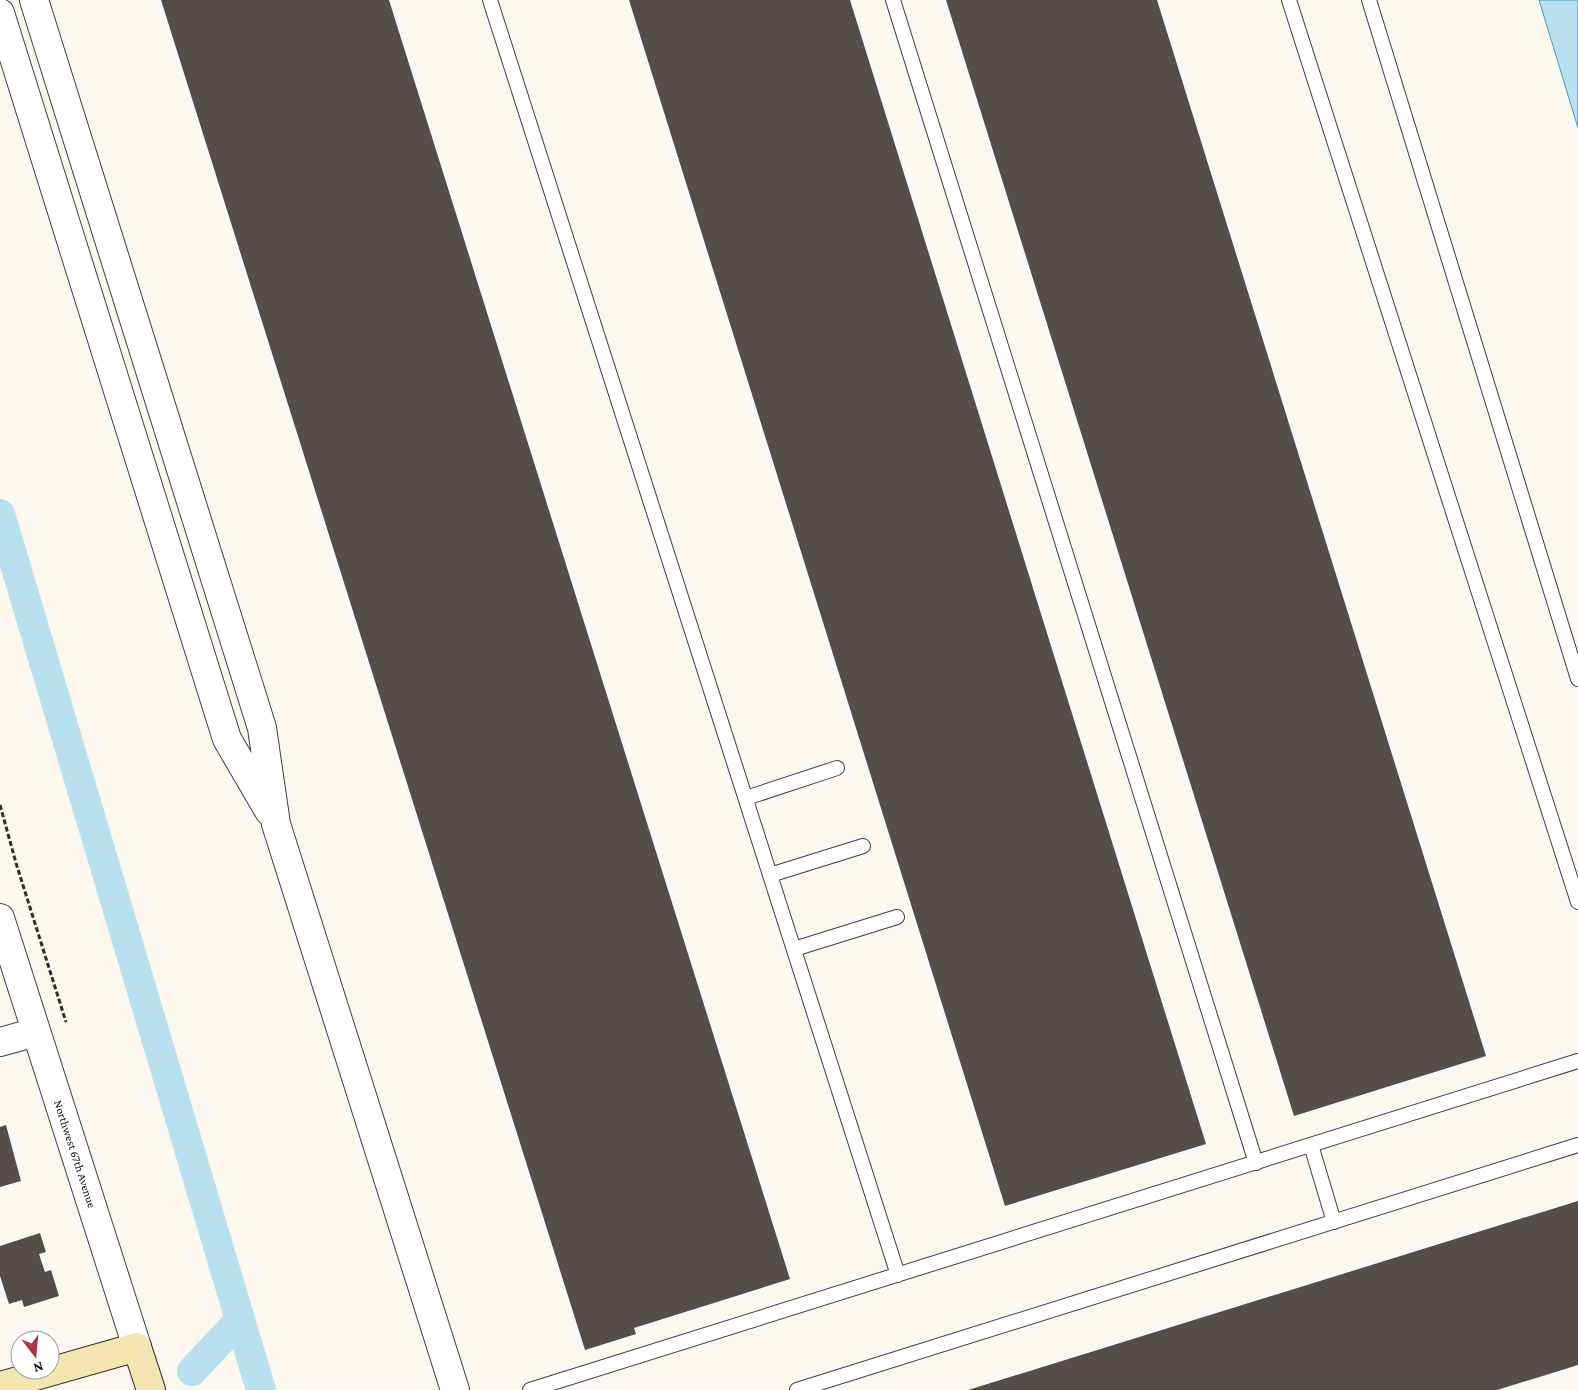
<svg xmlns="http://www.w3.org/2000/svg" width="1578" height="1390" viewBox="0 0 1578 1390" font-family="'Crimson Pro',serif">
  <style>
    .water { fill: #b8e0ee; stroke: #489bbc }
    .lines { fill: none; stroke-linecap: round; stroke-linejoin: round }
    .canal { stroke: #b8e0ee; stroke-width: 30 }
    .building { fill: #544d4a }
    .lane-casing { stroke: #3f3f3f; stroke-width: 16 }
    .street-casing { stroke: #3f3f3f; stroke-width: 30 }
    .secondary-casing { stroke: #2e2e2e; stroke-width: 30 }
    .path { stroke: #2e2e2e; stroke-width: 3; stroke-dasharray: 5 2.5; stroke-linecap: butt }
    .lane { stroke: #fff; stroke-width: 14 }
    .street { stroke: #fff; stroke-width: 28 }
    .secondary { stroke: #f5e6b1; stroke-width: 28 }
    .labels { text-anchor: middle; stroke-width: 5; stroke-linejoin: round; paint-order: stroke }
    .street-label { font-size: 12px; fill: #0c0c0c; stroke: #fff }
  </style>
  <rect width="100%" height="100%" fill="#fdf8ee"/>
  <path class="water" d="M1539 0H1578V128Z"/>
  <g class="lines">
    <path class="canal" d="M0 514 261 1390
      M192 1371 240 1320"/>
  </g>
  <path class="building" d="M161 0H389L790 1279 634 1328 636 1334 585 1350Z
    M629 0H850L1206 1144 1005 1206Z
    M946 0H1157L1486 1056 1294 1116Z
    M6 1125 21 1181 0 1187V1127Z
    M1578 1201V1365L1497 1390H968Z
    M40 1233 46 1252 39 1254 45 1272 51 1270 59 1296 24 1307 22 1300 9 1304 0 1276V1246Z"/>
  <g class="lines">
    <g class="lane-casing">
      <path id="lane" d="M490 0 898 1275
        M893 0 1256 1163
        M1289 0 1578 902
        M1369 0 1578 679
        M746 798 837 768
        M770 875 863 846
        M794 949 897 917
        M1311 1145 1334 1222
        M530 1390 1578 1061
        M797 1390 1578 1145"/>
    </g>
    <g class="street-casing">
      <path id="street" d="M34 0 262 728 276 824 455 1390
        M0 13 227 739 269 811
        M0 918 137 1347
        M0 1042 36 1032"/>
    </g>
    <g class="secondary-casing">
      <path id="secondary" d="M0 1386 137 1347 151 1390"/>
    </g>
    <path class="path" d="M0 805 16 863 66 1022"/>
    <use href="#lane" class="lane"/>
    <use href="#street" class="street"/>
    <use href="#secondary" class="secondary"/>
  </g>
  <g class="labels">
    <g class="street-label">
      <text transform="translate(75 1154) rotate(72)" y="4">Northwest 67th Avenue</text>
    </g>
  </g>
  <g transform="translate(35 1355) rotate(164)"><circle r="24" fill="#ffffff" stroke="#9e9e9e"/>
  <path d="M0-4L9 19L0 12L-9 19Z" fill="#ab3648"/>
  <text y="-8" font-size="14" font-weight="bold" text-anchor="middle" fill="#0c0c0c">N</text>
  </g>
</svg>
